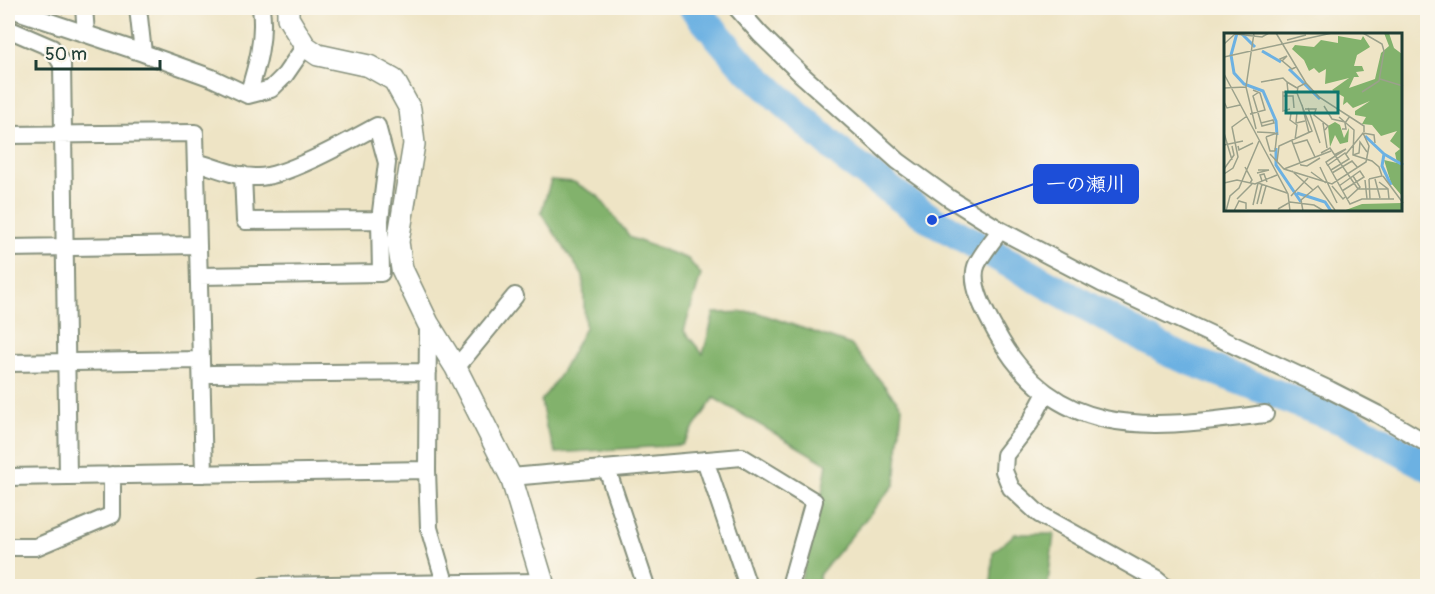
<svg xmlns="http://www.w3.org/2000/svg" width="1435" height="594" viewBox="0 0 1435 594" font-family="Pangolin,'Klee One',sans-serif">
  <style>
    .forest { fill: #82b26c; stroke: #507850; stroke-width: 1.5 }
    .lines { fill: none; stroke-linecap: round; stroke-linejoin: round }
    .river { stroke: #6cb1e2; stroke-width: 30 }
    .minor-casing { stroke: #86907c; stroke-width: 20 }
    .tertiary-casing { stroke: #86907c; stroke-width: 24 }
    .minor { stroke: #fff; stroke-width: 16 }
    .tertiary { stroke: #fff; stroke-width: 21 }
    .inset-river { fill: none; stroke: #6cb1e2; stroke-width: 3 }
    .inset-road { fill: none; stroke: #9ba18b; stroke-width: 1.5 }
    .view { fill: #0f766e; fill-opacity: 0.15; stroke: #0f766e; stroke-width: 3 }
    .inset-edge { fill: none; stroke: #1f3d34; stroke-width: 3 }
    .leader { fill: none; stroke: #1d4ed8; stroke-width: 2 }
    .callout-dot { fill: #1d4ed8; stroke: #fbf7ec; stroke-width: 2 }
    .callout { fill: #1d4ed8; stroke: #1d4ed8; stroke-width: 2 }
    .callout-label { font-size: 20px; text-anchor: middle; font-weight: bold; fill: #fff }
  </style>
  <rect width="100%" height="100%" fill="#fbf7ec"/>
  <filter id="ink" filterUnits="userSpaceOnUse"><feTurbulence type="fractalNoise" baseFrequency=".0167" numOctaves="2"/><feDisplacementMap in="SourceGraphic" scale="12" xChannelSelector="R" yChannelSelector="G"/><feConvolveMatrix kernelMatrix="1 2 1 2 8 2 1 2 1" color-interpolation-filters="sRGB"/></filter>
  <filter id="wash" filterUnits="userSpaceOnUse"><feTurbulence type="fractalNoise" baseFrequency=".008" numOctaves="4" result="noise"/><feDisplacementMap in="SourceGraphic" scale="24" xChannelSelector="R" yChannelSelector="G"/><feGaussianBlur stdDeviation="1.35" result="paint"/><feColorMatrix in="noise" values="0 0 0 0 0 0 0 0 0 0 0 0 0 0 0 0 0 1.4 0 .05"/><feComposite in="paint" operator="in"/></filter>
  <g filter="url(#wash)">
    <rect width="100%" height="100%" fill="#eee4c5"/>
    <path class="forest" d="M551 180 574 182 598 196 631 238 688 259 701 275 684 331 703 354 714 313 756 312 851 345 902 407 895 484 819 575 820 586H799L818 516 827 464 714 398 682 445 556 453 546 427 541 401 559 376 585 328 583 276 541 213Z
      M1015 534H1054L1048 583 1051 586H991L993 552Z"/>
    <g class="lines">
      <path class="river" d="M694 8 742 64 848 160 932 220 1171 353 1347 422 1428 466"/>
    </g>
  </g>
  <g filter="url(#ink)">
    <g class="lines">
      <g class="minor-casing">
        <path id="minor" d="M8 8 143 53 212 78 248 95 271 89 285 75 305 46
          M84 8 86 33
          M138 8 143 53
          M737 8 760 34 802 75 898 161 949 198 1000 230 1101 283 1330 390 1377 414 1428 444
          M8 29 52 48 62 64 68 476
          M248 95C257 66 265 39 261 8
          M8 135 195 133 204 474
          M196 162C215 167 238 178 258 177 286 177 351 140 377 126L387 163 380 220 381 273 199 276
          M243 175 245 221 380 220
          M1000 230C993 241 983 252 977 264 968 283 987 316 996 332 1058 446 1157 427 1265 414
          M8 248 198 245
          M428 323 427 470 429 528 446 586
          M8 363 201 360
          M456 368 515 296
          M211 374 428 372
          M1046 393 1030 423 1005 455 1004 471 1011 488 1039 514 1157 580 1164 586
          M705 460 748 586
          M607 469 646 586
          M8 477 427 470
          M511 477 742 457 814 501 790 586
          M8 547H36L112 515V475
          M264 586 542 582"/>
      </g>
      <g class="tertiary-casing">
        <path id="tertiary" d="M288 8V18L305 46 318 55 369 66 394 80 410 109 414 144 398 242 402 269 428 323 456 368 511 477 544 586"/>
      </g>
      <use href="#minor" class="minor"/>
      <use href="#tertiary" class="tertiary"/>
    </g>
  </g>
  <g transform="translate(1224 33)">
    <rect width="178" height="178" fill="#eee4c5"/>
    <path d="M160 0H165L170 15 178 21V163L167 150 160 127 173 130 171 120 176 116 166 108 173 98 157 103 148 92 138 91 142 84 131 82V78L146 68 129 75 123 69 119 72 120 64 108 57 125 45 101 51 102 36 95 40 90 35 85 38 80 27 68 16 71 12 90 14 97 7 114 10V3L137 7 139 3 146 14 133 22 130 33H138L140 38 132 39 135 44H130L125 55 151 46 157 20 165 13ZM111 89 116 92 120 105 125 95 124 109 116 111 111 102 106 114 104 93ZM178 170V178H119L138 171Z" fill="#82b26c"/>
    <path class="inset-river" d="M13 0 7 22 10 40 20 51 39 58 52 88 53 102M18 1 31 14M38 18 57 29M65 36 96 66M141 103 160 121 158 133 167 152M52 115V132L77 169M160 121 179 132M73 160 101 169 107 178"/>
    <path class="inset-road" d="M30 0 22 54 32 96M52 0 82 50 74 54 73 60M63 7 82 2M0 11 11 1 38 4 45 0M0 24 108 0M58 28 63 23 56 26 68 36 72 34M0 41 64 161 66 178M156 46 179 53M37 49 59 45 63 49M82 50 95 64 140 93V99M0 55 22 54M35 59 29 63 38 93 50 90 49 87 37 90M64 59 63 49 73 55M138 59 155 48 160 18 158 11 139 0M59 63H69L70 75M0 69 3 75 16 72M78 72 85 100M100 73 108 86 121 89M84 75 96 110M66 76 59 78V59L73 60M81 76H92L90 82 104 93 101 97M73 79 72 90 81 88M67 80 66 87 73 92 71 107M26 81 41 77 36 60 29 57M115 84 130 97 129 122 148 128 155 134 158 143 145 146M99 90 103 115M118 96H122L121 90 126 83M33 99 51 100M0 100 8 127M42 104 53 100 51 118M42 104 46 118H51M68 108 77 132 83 133 96 125M69 111 83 107 91 124M0 112 19 108M14 113 15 117 29 110M97 120 106 115 134 156H164M46 121 60 136 108 151 142 129 145 113 139 100M122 121 139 100 150 102 151 110M129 122 135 120 136 109 143 119M53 129 55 113 88 98 73 60M104 132 126 171 138 166H170M104 132 121 120 125 126 107 137M104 133 102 129 122 116 110 122M21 134 28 147 26 150M96 134 113 170M0 136 10 122 8 113M60 136 107 118M68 138 89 157M87 139 102 150M33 140 45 137H34M108 140 128 128 134 135M0 141 9 135 14 124 8 94 23 83M159 143 179 170M145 146 146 166M151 146 156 165M141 147 143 166M38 148 36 142 40 141 43 149M155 149 164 156 165 166M0 150 13 147 31 151 53 142M34 150 63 160M108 153 119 166 121 164M115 153 136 138 140 144 118 158M67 163 84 145M13 166 28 151M123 166 136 154 129 143M33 171 38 151M37 171 42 153M29 172 34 150M54 176 66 169 90 172 100 178M2 178 6 163 15 155 35 108M10 178 15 168 22 170V176M79 178 77 167 94 153 111 177"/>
    <path class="view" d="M62 59H114V80H62Z"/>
    <rect width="178" height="178" class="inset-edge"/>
  </g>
  <path class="leader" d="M932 220L1034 184"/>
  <circle class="callout-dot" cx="932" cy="220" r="6"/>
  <rect class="callout" x="1034" y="165" width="104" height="38" rx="6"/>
  <g class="callout-label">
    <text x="1086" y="191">一の瀬川</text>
  </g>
  <rect width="1435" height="594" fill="none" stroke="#fbf7ec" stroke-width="30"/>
  <path d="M36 60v9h124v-9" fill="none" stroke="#1f3d34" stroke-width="3"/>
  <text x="45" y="60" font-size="18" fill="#1f3d34" stroke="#fbf7ec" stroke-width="4.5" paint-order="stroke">50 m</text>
</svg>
